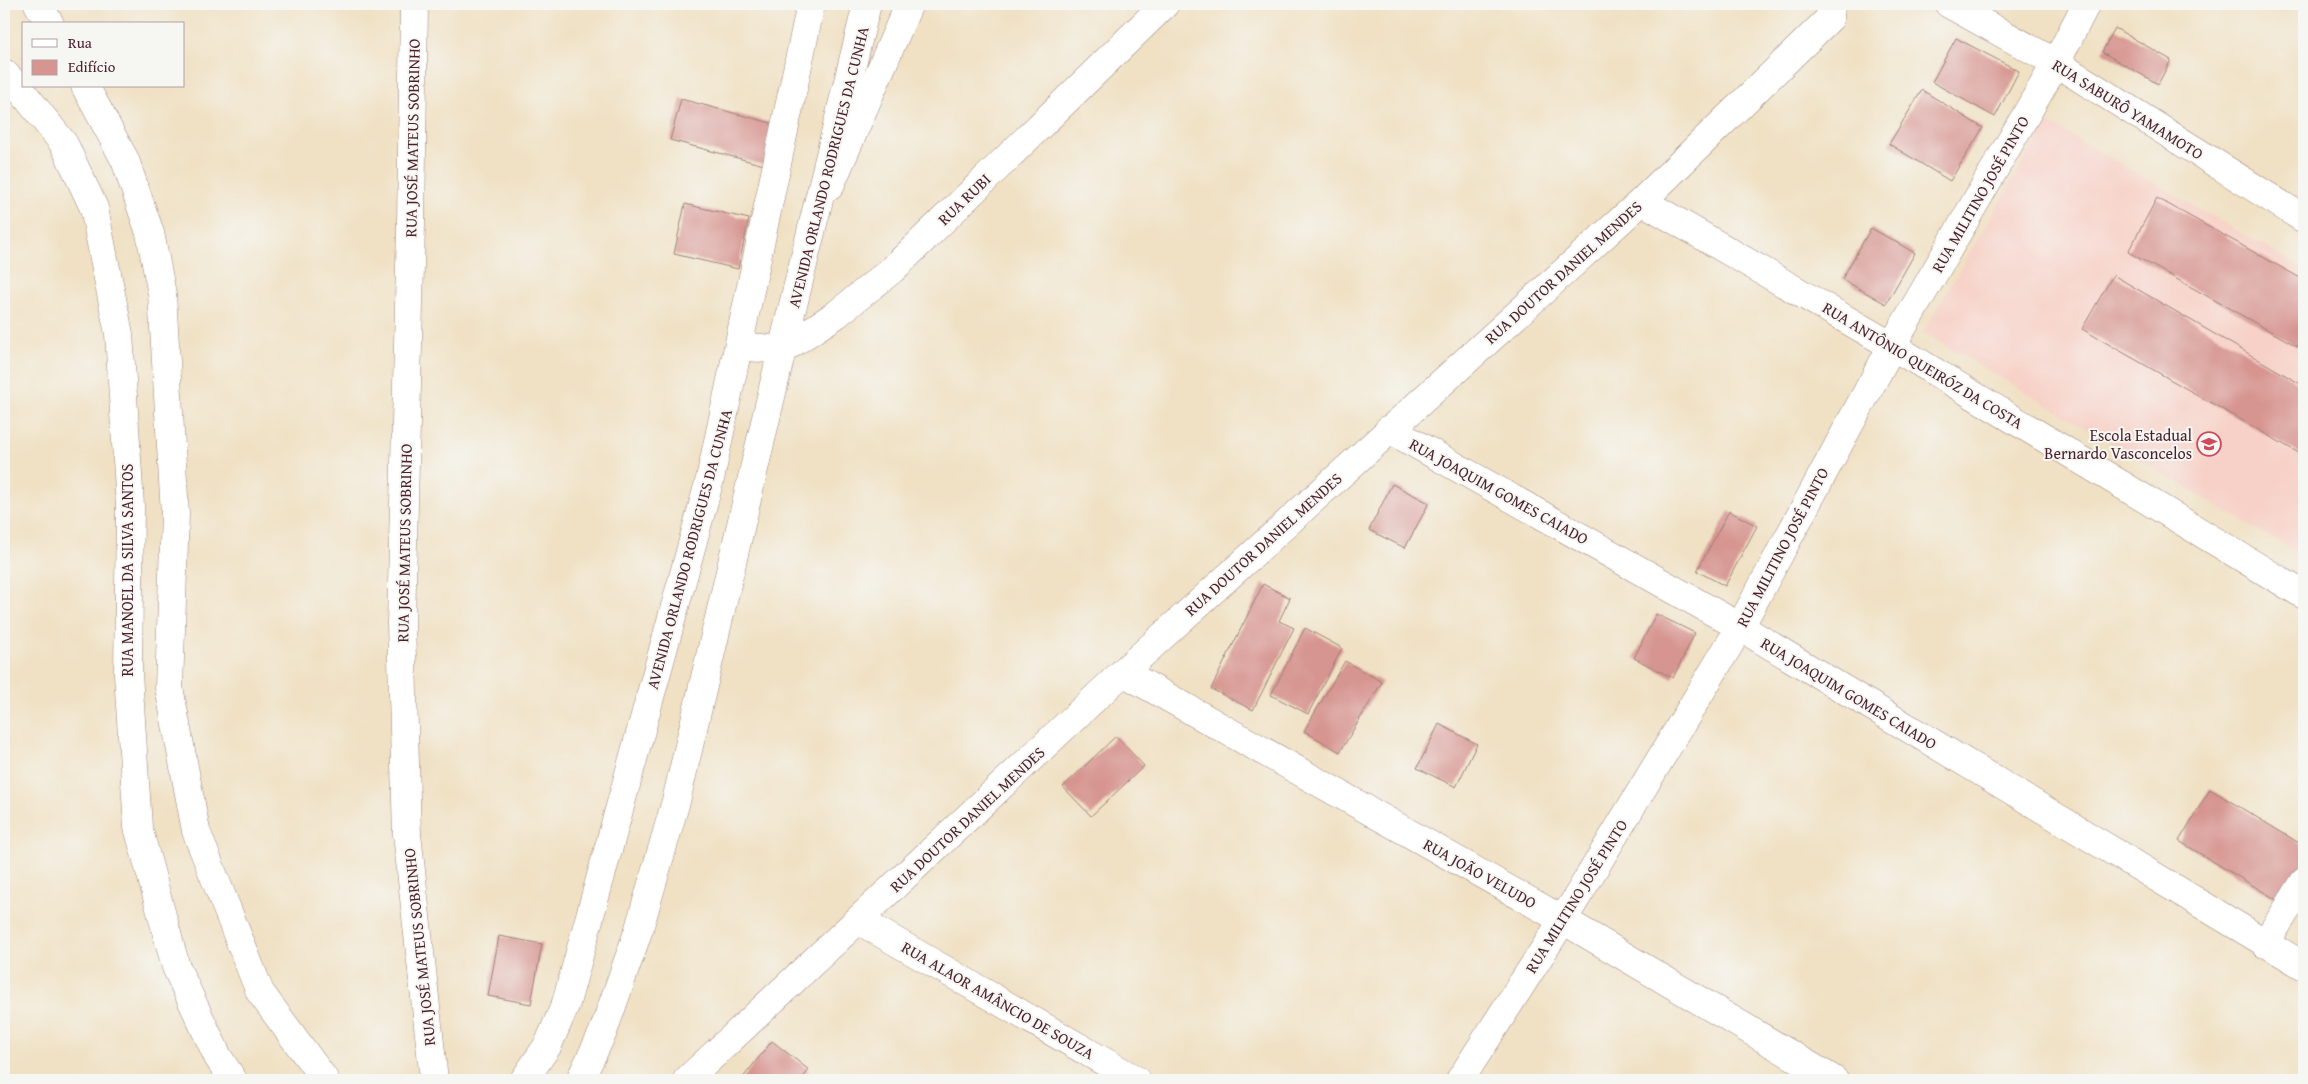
<svg xmlns="http://www.w3.org/2000/svg" width="2308" height="1084" viewBox="0 0 2308 1084" font-family="'Gentium Book Plus',serif">
  <style>
    .built { fill: #f7d1c7 }
    .building { fill: #d79591 }
    .lines { fill: none; stroke-linecap: round; stroke-linejoin: round }
    .street-casing { stroke: #9d8078; stroke-width: 29 }
    .primary-casing { stroke: #9d8078; stroke-width: 29 }
    .street { stroke: #fff; stroke-width: 28 }
    .primary { stroke: #fff; stroke-width: 28 }
    .labels { text-anchor: middle; stroke-width: 4; stroke-linejoin: round; paint-order: stroke }
    .street-label { font-size: 16px; fill: #4a1f2b; stroke: #f6f6f2 }
    .poi-label { font-size: 16px; fill: #4a1f2b; stroke: #f6f6f2; text-anchor: end }
  </style>
  <rect width="100%" height="100%" fill="#f6f6f2"/>
  <filter id="ink" filterUnits="userSpaceOnUse"><feTurbulence type="fractalNoise" baseFrequency=".02" numOctaves="2"/><feDisplacementMap in="SourceGraphic" scale="10" xChannelSelector="R" yChannelSelector="G"/><feConvolveMatrix kernelMatrix="1 2 1 2 8 2 1 2 1" color-interpolation-filters="sRGB"/></filter>
  <filter id="wash" filterUnits="userSpaceOnUse"><feTurbulence type="fractalNoise" baseFrequency=".0096" numOctaves="4" result="noise"/><feDisplacementMap in="SourceGraphic" scale="20" xChannelSelector="R" yChannelSelector="G"/><feGaussianBlur stdDeviation="1.12" result="paint"/><feColorMatrix in="noise" values="0 0 0 0 0 0 0 0 0 0 0 0 0 0 0 0 0 1.4 0 .05"/><feComposite in="paint" operator="in"/></filter>
  <g filter="url(#wash)">
    <rect width="100%" height="100%" fill="#f0e1c4"/>
    <path class="built" d="M2047 122 2304 269V557L1923 332Z"/>
    <g id="blocks">
      <path class="building" d="M2115 28 2171 60 2158 84 2102 52Z
        M1956 38 2019 71 1995 117 1932 82Z
        M1922 90 1983 128 1950 181 1889 144Z
        M681 99 775 124 764 165 670 140Z
        M2157 198 2304 280V350L2128 252Z
        M685 204 749 219 738 269 674 254Z
        M1871 228 1915 253 1886 304 1842 279Z
        M2113 275 2304 386V456L2082 329Z
        M1392 484 1429 503 1405 548 1369 530Z
        M1729 511 1757 526 1725 586 1697 571Z
        M1263 584 1290 598 1279 621 1294 628 1253 710 1211 689Z
        M1656 614 1695 633 1673 678 1634 658Z
        M1305 628 1342 648 1308 714 1271 695Z
        M1345 661 1382 682 1340 752 1304 731Z
        M1439 724 1477 744 1456 787 1417 768Z
        M1116 736 1144 766 1091 816 1063 787Z
        M2210 789 2304 846V864L2282 903 2179 841Z
        M499 936 542 944 531 1004 488 996Z
        M772 1041 809 1070 801 1080H741Z"/>
    </g>
  </g>
  <g filter="url(#ink)">
    <use href="#blocks" fill-opacity="0" stroke="#9d8078" stroke-width="1"/>
    <g class="lines">
      <g class="street-casing">
        <path id="street" d="M414 4 411 225 401 623 407 834 434 1080
          M1949 4 2056 63 2304 219
          M830 186 909 4
          M1642 201 1892 346 2304 595
          M739 346 782 350 837 314 893 269 1165 4
          M1389 429 1740 627 2304 966
          M1123 672 1563 920 1834 1080
          M860 921 1136 1080
          M2265 944 2304 882
          M687 1080 1123 672 1642 201 1830 18 1831 4
          M1460 1080 1563 920 1740 627 1892 346 2056 63 2086 4"/>
      </g>
      <g class="primary-casing">
        <path id="primary" d="M38 4 50 24
          M4 73 24 94 64 144 94 208 119 334 130 506 128 674 138 827 176 967 218 1057 233 1080
          M85 86 125 160 150 233 162 294 175 514 169 687 196 831 260 992 325 1080
          M524 1080 548 1045 566 1003 710 479 811 4
          M580 1080 603 1032 638 932 676 801 782 350 867 4"/>
      </g>
      <use href="#street" class="street"/>
      <use href="#primary" class="primary"/>
    </g>
  </g>
  <defs>
    <g id="school-ring" transform="scale(1.25)"><circle r="9.5" fill="#f6f6f2" stroke="#d1495b" stroke-width="1.5"/><path d="M0-5L7-2L0 1L-7-2ZM-4 1L0 2.5L4 1V4Q0 6-4 4Z" fill="#d1495b"/></g>
  </defs>
  <g fill-rule="evenodd">
    <use href="#school-ring" x="2209" y="444"/>
  </g>
  <g class="labels">
    <g class="street-label">
      <text transform="translate(2128 109) rotate(32)" y="6">RUA SABURÔ YAMAMOTO</text>
      <text transform="translate(412 138) rotate(-89)" y="6">RUA JOSÉ MATEUS SOBRINHO</text>
      <text transform="translate(828 167) rotate(-76)" y="6">AVENIDA ORLANDO RODRIGUES DA CUNHA</text>
      <text transform="translate(1980 194) rotate(-60)" y="6">RUA MILITINO JOSÉ PINTO</text>
      <text transform="translate(964 199) rotate(-44)" y="6">RUA RUBI</text>
      <text transform="translate(1563 272) rotate(-42)" y="6">RUA DOUTOR DANIEL MENDES</text>
      <text transform="translate(1923 365) rotate(31)" y="6">RUA ANTÔNIO QUEIRÓZ DA COSTA</text>
      <text transform="translate(1499 491) rotate(29)" y="6">RUA JOAQUIM GOMES CAIADO</text>
      <text transform="translate(404 543) rotate(-89)" y="6">RUA JOSÉ MATEUS SOBRINHO</text>
      <text transform="translate(1263 544) rotate(-42)" y="6">RUA DOUTOR DANIEL MENDES</text>
      <text transform="translate(1782 547) rotate(-62)" y="6">RUA MILITINO JOSÉ PINTO</text>
      <text transform="translate(689 549) rotate(-75)" y="6">AVENIDA ORLANDO RODRIGUES DA CUNHA</text>
      <text transform="translate(127 570) rotate(-90)" y="6">RUA MANOEL DA SILVA SANTOS</text>
      <text transform="translate(1849 693) rotate(31)" y="6">RUA JOAQUIM GOMES CAIADO</text>
      <text transform="translate(967 819) rotate(-43)" y="6">RUA DOUTOR DANIEL MENDES</text>
      <text transform="translate(1480 873) rotate(29)" y="6">RUA JOÃO VELUDO</text>
      <text transform="translate(1576 896) rotate(-58)" y="6">RUA MILITINO JOSÉ PINTO</text>
      <text transform="translate(419 947) rotate(-96)" y="6">RUA JOSÉ MATEUS SOBRINHO</text>
      <text transform="translate(998 1000) rotate(30)" y="6">RUA ALAOR AMÂNCIO DE SOUZA</text>
    </g>
    <g class="poi-label">
      <text x="2192" y="441">Escola Estadual<tspan x="2192" dy="18">Bernardo Vasconcelos</tspan></text>
    </g>
  </g>
  <rect width="2308" height="1084" fill="none" stroke="#f6f6f2" stroke-width="20"/>
  <rect x="22" y="22" width="162" height="65" fill="#f6f6f2" stroke="#b1a0a2"/>
  <rect x="32" y="39" width="25" height="8" fill="#ffffff" stroke="#b1a0a2"/>
  <text x="68" y="48" font-size="15" fill="#4a1f2b">Rua</text>
  <rect x="32" y="60" width="25" height="15" fill="#d79591" stroke="#b1a0a2"/>
  <text x="68" y="72" font-size="15" fill="#4a1f2b">Edifício</text>
</svg>
